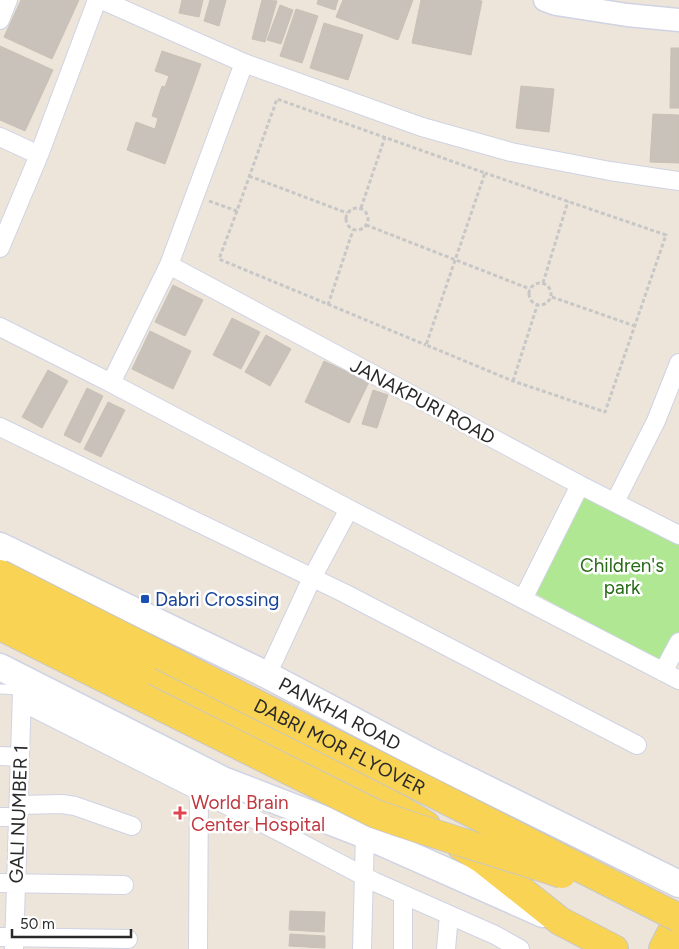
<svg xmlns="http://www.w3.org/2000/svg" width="679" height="949" viewBox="0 0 679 949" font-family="Figtree,sans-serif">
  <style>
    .green { fill: #afe793 }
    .building { fill: #c8c2ba; stroke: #c8c1b4 }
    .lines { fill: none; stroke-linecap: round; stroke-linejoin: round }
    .service-casing { stroke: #cfd3e3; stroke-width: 11 }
    .minor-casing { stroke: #cfd3e3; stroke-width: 20 }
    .tertiary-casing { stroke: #cfd3e3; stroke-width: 25 }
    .secondary-casing { stroke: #cfd3e3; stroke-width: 29 }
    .primary-casing { stroke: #c7c7c7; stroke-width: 30 }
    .path { stroke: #c7c7c7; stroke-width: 3; stroke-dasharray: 4 2.5; stroke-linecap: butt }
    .service { stroke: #fff; stroke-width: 9 }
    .minor { stroke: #fff; stroke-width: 18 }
    .tertiary { stroke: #fff; stroke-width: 22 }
    .secondary { stroke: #fff; stroke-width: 26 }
    .primary { stroke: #f9d353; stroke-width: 28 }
    .primary-bridge-casing { stroke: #c7c7c7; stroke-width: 30; stroke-linecap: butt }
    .primary-bridge { stroke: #f9d353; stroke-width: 28 }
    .transit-dot { fill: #1a4fb4; stroke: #fff; stroke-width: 2 }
    .health-dot { fill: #e0444e; stroke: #fff; stroke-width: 2 }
    .labels { text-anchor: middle; stroke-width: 5; stroke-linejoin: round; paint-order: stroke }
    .street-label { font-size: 19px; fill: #292929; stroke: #fff }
    .park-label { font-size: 19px; fill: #276a15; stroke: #fff }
    .transit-label { font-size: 19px; fill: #164399; stroke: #fff; text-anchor: start }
    .health-label { font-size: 19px; fill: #be3a42; stroke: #fff; text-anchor: start }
  </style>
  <rect width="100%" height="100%" fill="#ede5da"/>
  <path class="green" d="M583 493 679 541V632L662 663 534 593Z"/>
  <path class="building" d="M21 0H79L52 59 4 37Z
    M182 0H203L199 17 179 13Z
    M210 0H226L219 26 204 21Z
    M262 0 277 1 265 42 252 39Z
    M318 0H338L335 10 317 4Z
    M343 0H413L398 40 336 17Z
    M421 0H476L482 1 471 55 412 43Z
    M280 5 293 10 281 44 267 40Z
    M296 9 318 16 302 63 280 56Z
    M324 23 363 35 348 80 310 68Z
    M0 46 53 70 25 131 0 120Z
    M671 48H679V108H670Z
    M162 51 201 64 165 164 127 150 136 122 155 129 158 118 152 116 162 86 165 87 169 76 155 71Z
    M521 86 554 89 549 132 516 128Z
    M653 114 679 115V163L650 162Z
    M173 285 203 300 185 336 155 322Z
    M232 318 260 332 241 369 213 355Z
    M150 331 191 351 173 389 132 369Z
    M266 335 291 349 270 386 245 372Z
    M324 361 369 382 349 423 305 402Z
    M48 370 68 381 42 428 22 417Z
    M87 388 103 396 80 443 64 435Z
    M373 390 388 395 377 428 362 424Z
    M108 402 125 410 101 457 84 449Z
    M290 911 325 912 324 932 289 930Z
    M290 934 325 936V948L289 946Z"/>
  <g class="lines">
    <g class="service-casing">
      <path id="service" d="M0 689 22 690"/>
    </g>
    <g class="minor-casing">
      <path id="minor" d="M102 0 244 63
        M0 20 8 0
        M0 137 39 155 0 248
        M39 155 97 0
        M679 181 610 171 511 152 422 127 244 63 169 265 111 383 349 509 679 680
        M169 265 580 485 679 535
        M0 327 111 383
        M0 427 344 593 637 745
        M615 502 656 421 679 363
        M523 599 580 485
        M663 672 679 642
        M267 675 312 578 349 509
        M22 702 280 832 375 882 495 935 520 949
        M0 756 20 757
        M19 805 62 804 75 806 132 826
        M0 817H18
        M0 883 124 885
        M0 937 128 939
        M14 949 22 692
        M198 949 199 782
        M362 949 365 835
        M403 949V895
        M446 949 449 915"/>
    </g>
    <g class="tertiary-casing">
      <path id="tertiary" d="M545 0 556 4 627 15 679 20"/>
    </g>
    <g class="secondary-casing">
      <g id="secondary">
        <path id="s1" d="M0 546 267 675 430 761 679 884"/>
        <path d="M0 667 223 780 365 835 543 914"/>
      </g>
    </g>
    <g class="primary-casing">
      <path id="primary" d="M141 672 351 780 426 825
        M461 846 482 859 560 921 614 949
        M663 949 679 918"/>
    </g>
    <path class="path" d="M249 176 347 213
      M209 201 237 211 277 99 485 173 426 345 513 381 605 412 666 235 485 173
      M346 219a11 11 0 1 1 22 0a11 11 0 1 1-22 0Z
      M361 208 385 137
      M237 211 219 259 426 345
      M366 225 530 289
      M529 294a11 11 0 1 1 22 0a11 11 0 1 1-22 0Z
      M543 283 568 201
      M552 297 635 326
      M328 305 353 230
      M513 381 537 306"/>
    <use href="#service" class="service"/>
    <use href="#minor" class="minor"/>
    <use href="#tertiary" class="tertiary"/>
    <use href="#secondary" class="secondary"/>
    <use href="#primary" class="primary"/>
    <g class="primary-bridge-casing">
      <g id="primary-bridge">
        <path id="s2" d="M0 574 679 918"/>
        <path d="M0 602 141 672"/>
        <path d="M0 626 376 814C437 836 500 853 562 874"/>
      </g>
    </g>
    <use href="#primary-bridge" class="primary-bridge"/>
  </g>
  <rect class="transit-dot" x="140" y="594" width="10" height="10" rx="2.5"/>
  <path class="health-dot" d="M177.5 805.5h5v5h5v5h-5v5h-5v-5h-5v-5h5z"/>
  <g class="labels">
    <g class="street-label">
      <text transform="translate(423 401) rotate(28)" y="7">JANAKPURI ROAD</text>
      <text dy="7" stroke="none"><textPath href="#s1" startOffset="379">PANKHA ROAD</textPath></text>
      <text dy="7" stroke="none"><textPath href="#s2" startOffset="381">DABRI MOR FLYOVER</textPath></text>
      <text transform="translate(18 814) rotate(-88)" y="7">GALI NUMBER 1</text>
    </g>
    <g class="park-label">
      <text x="622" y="572">Children's<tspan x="622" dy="22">park</tspan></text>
    </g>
    <g class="transit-label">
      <text x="155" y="606">Dabri Crossing</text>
    </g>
    <g class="health-label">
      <text x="191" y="809">World Brain<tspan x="191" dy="22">Center Hospital</tspan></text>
    </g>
  </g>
  <path d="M12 929v8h119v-8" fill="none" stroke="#292929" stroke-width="2.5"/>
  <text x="20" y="929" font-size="15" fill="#292929" stroke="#ffffff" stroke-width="4" paint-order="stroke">50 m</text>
</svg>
